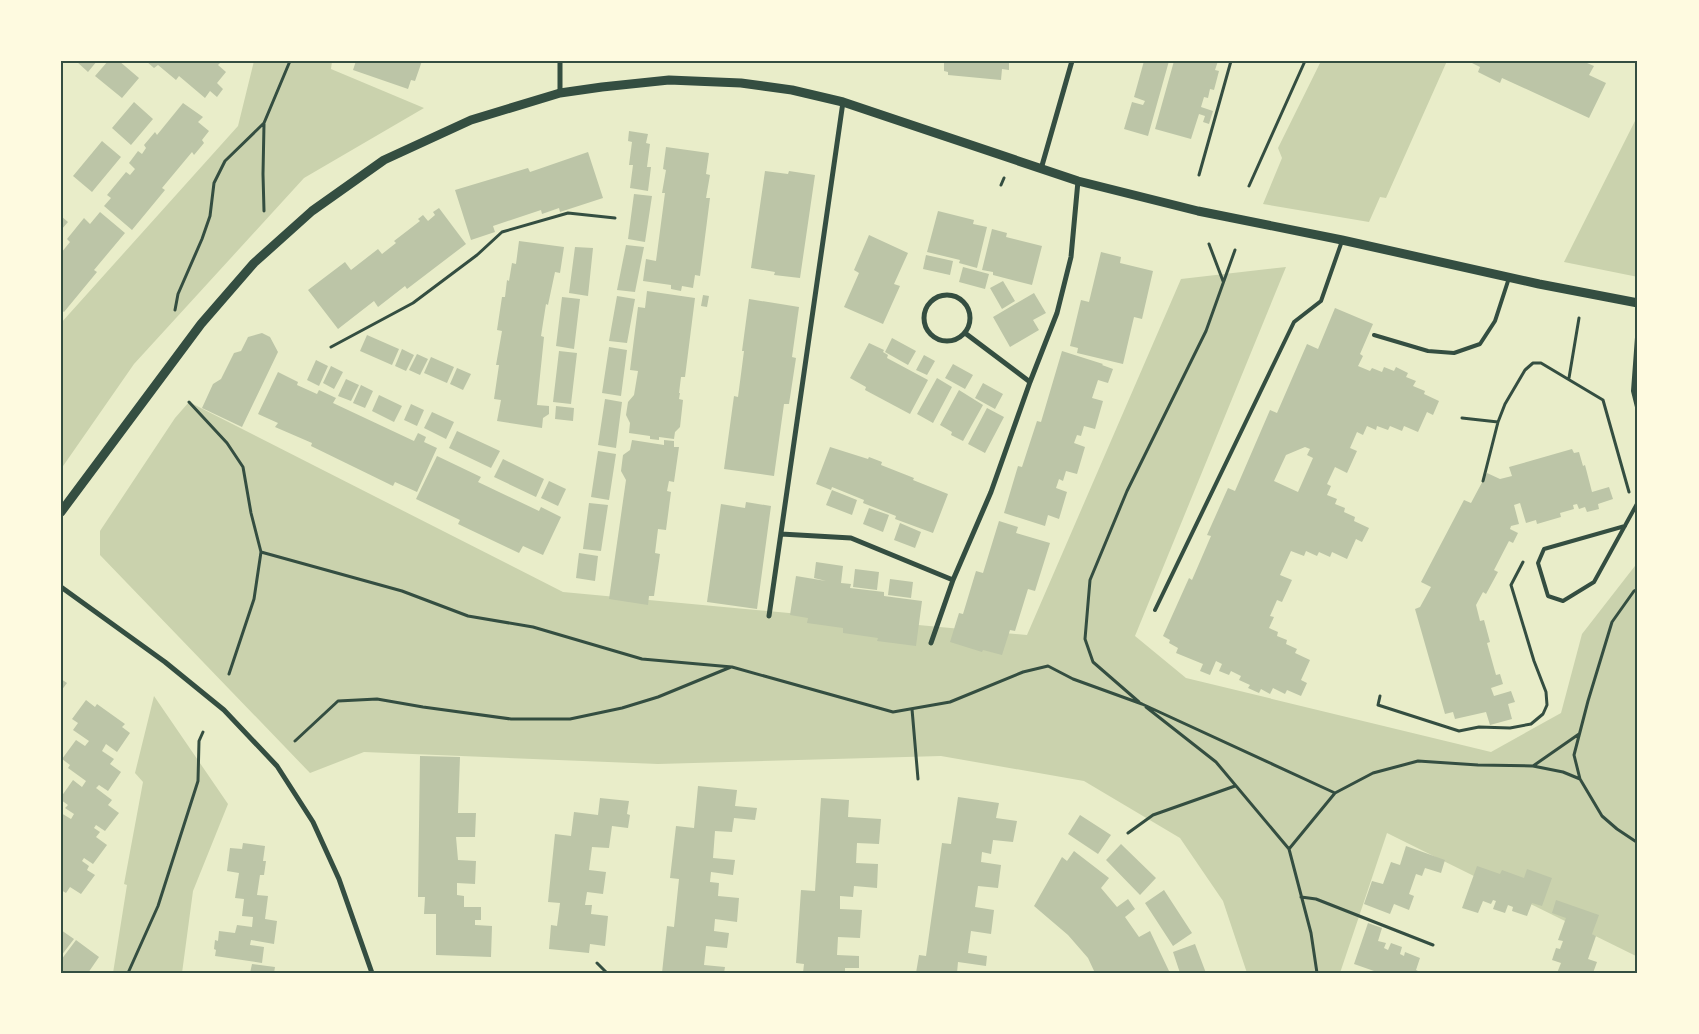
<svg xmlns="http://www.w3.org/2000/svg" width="1699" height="1034" viewBox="0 0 1699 1034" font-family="Roboto,sans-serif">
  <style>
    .green { fill: #cad2ad }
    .building { fill: #bcc5a7; fill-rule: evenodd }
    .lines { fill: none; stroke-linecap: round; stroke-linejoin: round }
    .path { stroke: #344e41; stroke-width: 3 }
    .service { stroke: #344e41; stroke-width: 4 }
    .minor { stroke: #344e41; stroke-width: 5 }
    .tertiary { stroke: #344e41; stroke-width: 9 }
    .neatline { fill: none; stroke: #344e41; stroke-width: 2 }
  </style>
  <rect width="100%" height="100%" fill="#e9edc9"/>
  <path class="green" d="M254 61H332L331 69 424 108 304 178 134 364 61 469V323L238 126Z
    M1321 61H1447L1386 198 1380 197 1369 222 1263 204 1282 158 1278 148Z
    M1638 115V277L1564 262Z
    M1286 267 1135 636 1186 678 1491 752 1561 713 1582 634 1638 562V957L1387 833 1340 973H1247L1223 901 1180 838 1084 781 941 756 658 764 364 752 310 773 100 555V531L175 418 189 402 563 592 1027 635 1181 279Z
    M154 696 228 804 193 891 182 973H113L127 885 124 884 143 782 135 773Z"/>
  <path class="building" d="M76 61H97L88 72Z
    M108 61H119L139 78 122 98 95 76Z
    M146 61H218L220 63 218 65 226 72 217 83 223 89 217 97 210 91 205 98 179 76 176 80 158 65 154 68Z
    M356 61H422L415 81 411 80 408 89 353 70Z
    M944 61H1009V70L1002 69 1001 80 948 75V72L944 71Z
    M1144 61H1169L1148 136 1124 129 1132 102 1143 105 1145 101 1134 97Z
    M1174 61H1218L1215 70 1219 71 1214 90 1210 89 1208 98 1204 97 1201 107 1213 111 1209 124 1203 122 1205 116 1199 114 1191 139 1155 129Z
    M1468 61H1588L1587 63 1594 66 1589 75 1606 83 1589 118 1502 78 1500 83 1478 72 1480 67Z
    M134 102 153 119 131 145 112 128Z
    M183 103 203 117 198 122 209 131 202 140 204 143 194 155 192 152 162 188 165 190 132 230 104 206 111 198 107 195 126 172 130 175 135 169 129 163 138 151 142 154 146 148 144 145 155 132 157 135Z
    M629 131 648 134 646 143 650 144 647 167H651L648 191 630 188 633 165H629L632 142 628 141Z
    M102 141 121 157 92 192 73 176Z
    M666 147 709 153 706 174 710 175 706 198H710L700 276 695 275 693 288 682 286 681 291 671 289V285L643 281 646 259 656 261 665 193H662L666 170 663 169Z
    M588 152 603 198 560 212 559 208 542 214 541 210 493 226 495 232 471 240 455 190 528 168 530 172Z
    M765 171 788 174 789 171 815 175 800 278 774 275 775 272 751 268Z
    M634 194 652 196 645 242 628 239Z
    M439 208 466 244 407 289 405 286 378 307 374 301 338 329 308 290 345 262 351 270 378 249 382 254 396 243 394 241 420 221 418 219 423 215 428 221 435 215 433 212Z
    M938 211 974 220 973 224 987 227 977 268 959 263 960 260 927 252Z
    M100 212 125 233 94 270 97 272 64 312 61 310V253L70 242 67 239 84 218 90 224Z
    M61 216 68 222 61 230Z
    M992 229 1007 233 1006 237 1042 246 1032 285 993 275V272L982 270Z
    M869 235 908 253 894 284 900 286 883 324 844 307 859 273 854 270Z
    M519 241 564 247 560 273 555 272 548 305 546 304 541 336 544 337 537 405 549 406V414L543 418 542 428 497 421 501 400 494 399 499 365H496L502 331 497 330 502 297H505L507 280 509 281 512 263 516 264Z
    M626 245 644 247 635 292 617 290Z
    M575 247 593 248 588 296 569 293Z
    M1101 252 1121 257 1120 263 1153 271 1142 319 1134 317 1123 364 1077 353 1078 348 1070 346 1081 300 1089 302Z
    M926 255 953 261 950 275 923 269Z
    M963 267 989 274 985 289 959 282Z
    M1003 281 1015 301 1002 309 990 288Z
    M647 291 695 298 685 377H681L679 393H680L679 399 683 400 680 427 675 432 674 439 659 437V440L650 439V436L629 433 630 423 626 415 628 402 634 395 638 371 630 370 638 307 645 308Z
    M1034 293 1046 313 1033 320 1039 330 1010 347 993 317Z
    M703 295 709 296 707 307 701 306Z
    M617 296 635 299 627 343 609 341Z
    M562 297 580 299 574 349 556 346Z
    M749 299 799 307 792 357 796 358 789 404H784L774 476 724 469 734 396 738 397 744 351H742Z
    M1335 308 1373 324 1360 354 1363 356 1358 366 1370 371 1372 368 1382 372 1384 367 1394 371 1396 367 1408 373 1406 377 1416 381 1413 386 1425 391 1424 394 1439 401 1433 415 1427 412 1418 432 1404 426 1402 431 1390 426 1388 430 1377 426 1376 430 1367 426 1363 435 1357 432 1350 448 1357 451 1347 473 1335 467 1327 484 1331 486 1327 495 1337 499 1335 504 1345 508 1344 512 1355 517 1354 521 1369 528 1362 542 1356 539 1347 559 1332 552 1330 557 1319 552 1317 556 1306 551 1304 556 1291 551 1280 575 1292 580 1282 602 1277 600 1270 616 1274 617 1269 628 1278 632 1277 636 1287 640 1286 644 1297 649 1295 653 1310 660 1301 680 1307 683 1301 696 1287 690 1285 694 1273 688 1270 694 1261 689 1259 693 1248 688 1250 685 1239 680 1241 676 1231 671 1229 675 1219 671 1222 664 1216 661 1210 675 1200 671 1203 664 1176 653 1178 648 1169 643 1170 640 1163 636 1189 578 1192 580 1211 536 1207 535 1228 488 1235 491 1270 410 1277 413 1307 344 1318 349ZM1305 447 1310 449 1307 455 1313 458 1298 492 1274 481 1286 455Z
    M262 333 270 337 278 352 242 427 202 408 213 384 221 379 234 353 241 351 248 337Z
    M367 335 399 349 392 365 360 351Z
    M892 338 916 351 908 365 885 352Z
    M869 343 884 350 883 352 888 355 887 358 928 380 910 414 865 390 866 387 850 378Z
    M609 347 627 350 621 396 602 393Z
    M402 349 414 355 406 371 395 366Z
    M559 351 577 353 571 404 553 402Z
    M1062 351 1103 364 1102 365 1113 369 1108 383 1098 380 1092 398 1103 401 1095 429 1084 426 1081 436 1077 435 1074 443 1085 447 1077 474 1066 471 1063 481 1059 479 1056 488 1067 492 1059 519 1048 515 1045 526 1004 513 1018 466 1022 467 1037 421 1041 422Z
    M417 354 428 359 420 375 409 370Z
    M924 355 935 361 927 375 916 370Z
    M431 357 454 367 447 383 424 373Z
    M316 360 328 366 319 386 307 380Z
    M953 364 973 375 965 389 945 378Z
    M331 366 343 372 334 389 323 383Z
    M457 368 471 374 463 390 450 384Z
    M278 372 298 382 297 385 317 394 319 390 336 398 333 403 414 441 418 433 426 437 424 442 437 448 417 492 395 482 393 486 311 446 312 443 275 427 278 423 258 414Z
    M937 378 952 387 933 423 917 414Z
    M346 379 359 385 351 401 338 396Z
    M983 383 1003 394 995 409 975 398Z
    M361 385 373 391 365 408 353 403Z
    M959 390 983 405 963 441 951 435 952 432 940 425Z
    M379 395 402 406 394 422 372 411Z
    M605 399 622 402 616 448 598 445Z
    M411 404 424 410 417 426 404 420Z
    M556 406 574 408 573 421 555 419Z
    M987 408 1004 417 985 453 968 444Z
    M432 412 454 422 446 439 424 428Z
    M457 431 500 451 491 468 449 448Z
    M632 440 664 445V440L674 441V447H679L674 482 669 481 667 491 671 492 666 530 658 529 655 553 660 554 654 596H649L648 605 609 599 626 480 621 471 623 455 630 450Z
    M830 447 868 459 869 457 882 462 881 465 914 478 913 480 948 494 933 533 895 519 896 516 863 503 864 500 832 487 831 490 816 484Z
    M1572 449 1574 453 1579 452 1583 466 1585 465 1592 492 1609 487 1613 499 1598 504 1599 509 1587 512 1585 507 1579 509 1577 504 1573 505 1574 509 1560 513 1561 517 1537 524 1536 520 1526 523 1520 503 1514 505 1519 524 1511 526 1510 529 1518 533 1513 543 1509 541 1494 570 1498 572 1486 594 1483 592 1476 605 1480 621 1484 620 1490 642 1487 643 1496 675 1500 674 1503 684 1491 688 1494 696 1511 691 1515 702 1508 704 1512 719 1490 725 1486 712 1455 719 1453 712 1445 714 1415 609 1420 607 1431 587 1421 582 1464 500 1471 503 1487 473 1500 479 1512 476 1509 467Z
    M598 451 616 454 609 500 591 497Z
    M437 456 481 477 478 482 539 511 541 507 561 517 543 555 523 546 519 553 458 524 460 520 416 499Z
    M503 459 544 479 536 497 494 477Z
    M549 481 566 489 558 506 541 498Z
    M832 490 857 500 852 515 826 505Z
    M746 502 771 506 757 609 707 602 721 504 745 508Z
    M589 503 608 505 601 551 583 549Z
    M869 508 889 515 883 532 863 524Z
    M999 521 1018 527 1016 533 1050 543 1035 591 1028 589 1015 631 1010 630 1002 655 983 650 982 652 950 642 959 613 963 614 976 571 983 573Z
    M900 523 921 532 915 548 894 540Z
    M579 553 598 556 595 581 576 578Z
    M816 562 843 566 841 583 851 584 850 588 884 592V596L922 601 916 646 877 641 878 638 843 633V628L807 623 808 618 790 615 796 576 826 581 814 578Z
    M855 569 879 572 877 590 853 587Z
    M890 579 913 582 911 598 888 595Z
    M61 679 67 683 61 691Z
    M86 700 95 707 97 704 125 724 122 727 130 733 117 752 106 744 102 751 114 759 110 764 121 772 108 791 99 785 96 788 112 800 108 805 119 813 105 831 96 825 94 828 100 832 96 837 107 845 93 864 84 858 82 861 89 866 87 870 95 875 81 894 70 887 66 893 61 890V813L71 819 74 814 65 808 68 805 61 800V797L73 780 82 787 86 781 68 768 70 765 62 759 76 740 85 746 89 741 73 730 78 723 72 719Z
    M420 756 460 757 458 813H476L475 837H456L458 860 476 861 475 884 457 883V895L464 896V907H481V920H475V925L492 926 491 957 436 955V914H424L425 897H418Z
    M698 786 737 790 735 806 757 808 755 820 734 818 732 832 715 831 713 858 735 860 733 875 711 872 710 882 719 883 718 896 739 898 737 922 715 919 714 931 729 933 727 948 706 946 704 965 725 967 724 973H662L667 926 674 927 679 879 670 878 676 826 694 828Z
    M958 797 999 803 996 818 1017 821 1013 842 993 840 991 854 982 852 981 862 1001 865 998 888 978 886 975 907 994 910 991 934 971 931 968 953 987 956 986 966 958 962 957 973H916L919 955 926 956 942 843 951 844Z
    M600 798 629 801 627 814 630 815 628 828 612 826 609 848 592 847 589 870 606 872 603 894 587 892 585 905H592L591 914 608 916 605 946 590 944 589 953 549 949 551 925 557 926 560 903 548 902 555 834 571 836 574 812 598 815Z
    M821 798 849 800 848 817 881 819 879 844 857 843 856 863 878 864 877 888 854 886 853 897 840 896V909L862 910 860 938 838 937 837 955 859 956V968H845V973H803L804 964 796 963 801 890 815 891Z
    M1080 815 1111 835 1098 854 1068 834Z
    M243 843 265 846 263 861H266L264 875H260L257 895 268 896 265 919 277 921 274 944 251 940 250 945 264 947 262 963 215 956 216 950 214 949 215 940 218 941 219 931 235 933 237 925 252 927 253 917 242 916 244 899 235 898 239 873 227 871 230 848 242 849Z
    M1121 844 1156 878 1140 895 1106 860Z
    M1406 846 1445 860 1441 873 1425 868 1422 876 1416 874 1409 894 1414 896 1409 910 1394 904 1390 914 1364 904 1372 881 1383 884 1391 862 1400 865Z
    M1074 851 1109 878 1101 888 1117 907 1128 899 1135 909 1125 917 1139 937 1150 931 1169 971 1166 973H1095L1088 958 1068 935 1034 906 1062 857 1067 861Z
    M1477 866 1500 874 1502 870 1524 878 1527 869 1552 878 1542 906 1532 903 1527 916 1512 911 1513 907 1508 905 1505 913 1493 909 1496 901 1493 900 1491 904 1483 901 1478 913 1462 908Z
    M1164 890 1192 933 1173 946 1145 903Z
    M1556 900 1599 915 1592 934 1596 936 1588 959 1597 962 1593 973H1557L1561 963 1552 960 1556 948 1560 949 1563 941 1558 940 1566 918 1552 913Z
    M1368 923 1382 928 1378 941 1386 943 1384 948 1388 950 1391 943 1402 947 1400 954 1404 956 1405 952 1420 958 1416 970 1422 973H1374V971L1354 964Z
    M61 930 74 939 61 956Z
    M76 940 99 957 88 973H61V960Z
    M1195 944 1206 973H1180L1173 952Z
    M252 964 275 967 274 973H250Z"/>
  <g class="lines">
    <path class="path" d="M1199 175 1231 61
      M1001 185 1004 178
      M1249 186 1305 61
      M264 211 263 174 264 124
      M1209 244 1223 281
      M175 310 178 294 202 239 210 216 214 183 225 161 264 123 290 61
      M331 347 413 303 477 255 502 232 568 213 615 218
      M1569 378 1579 318
      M189 402 227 443 243 467 251 513 261 552 254 599 229 674
      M1462 418 1498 422
      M1483 481 1498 422 1505 404 1525 370 1533 363H1541L1603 400 1629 492
      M261 552 402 591 468 616 533 627 642 659 732 667 893 712 950 702 1023 672 1048 666 1073 679 1142 704 1335 793 1373 773 1418 761 1478 765 1533 766 1563 772 1580 779 1602 816 1617 829 1638 843
      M1380 696 1378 705 1459 731 1479 727 1510 728 1531 724 1543 714 1547 705 1546 692 1534 661 1511 585 1523 562
      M1139 702 1093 662 1085 639 1090 580 1127 491 1206 331 1235 250
      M1146 707 1216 762 1289 849 1311 933 1317 973
      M912 709 918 779
      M295 741 338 701 377 699 423 707 511 719H570L622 708 658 697 731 667
      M1533 766 1579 734
      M1580 779 1574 755 1588 701 1612 622 1634 591 1638 589
      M1128 833 1153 815 1235 786
      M1289 849 1335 793
      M1301 897 1316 899 1433 945
      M597 963 607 973
      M128 973 158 906 198 781 199 741 203 732"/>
    <path class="service" d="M1638 324 1633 391 1638 411
      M1374 335 1428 351 1454 353 1480 344 1495 321 1509 278
      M1625 526 1544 549 1538 563 1548 596 1563 601 1594 582 1638 502
      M1155 610 1294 322 1321 301 1342 241"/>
    <path class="minor" d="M560 93V61
      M1041 169 1072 61
      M924 318a23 23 0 1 1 46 0a23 23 0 1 1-46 0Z
      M965 333 1030 382
      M781 534 851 538 953 580
      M61 587 165 662 224 710 277 766 313 822 339 879 372 973
      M769 616 843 102
      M931 643 953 580 991 492 1030 382 1057 313 1071 257 1078 181"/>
    <path class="tertiary" d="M61 512 201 324 254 263 312 211 384 160 471 120 560 93 602 87 669 80 741 83 792 90 843 102 1078 181 1198 211 1342 240 1539 284 1638 303"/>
  </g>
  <rect width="1699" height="1034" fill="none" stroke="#fefae0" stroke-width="125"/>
  <rect x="62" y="62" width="1574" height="910" class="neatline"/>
</svg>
